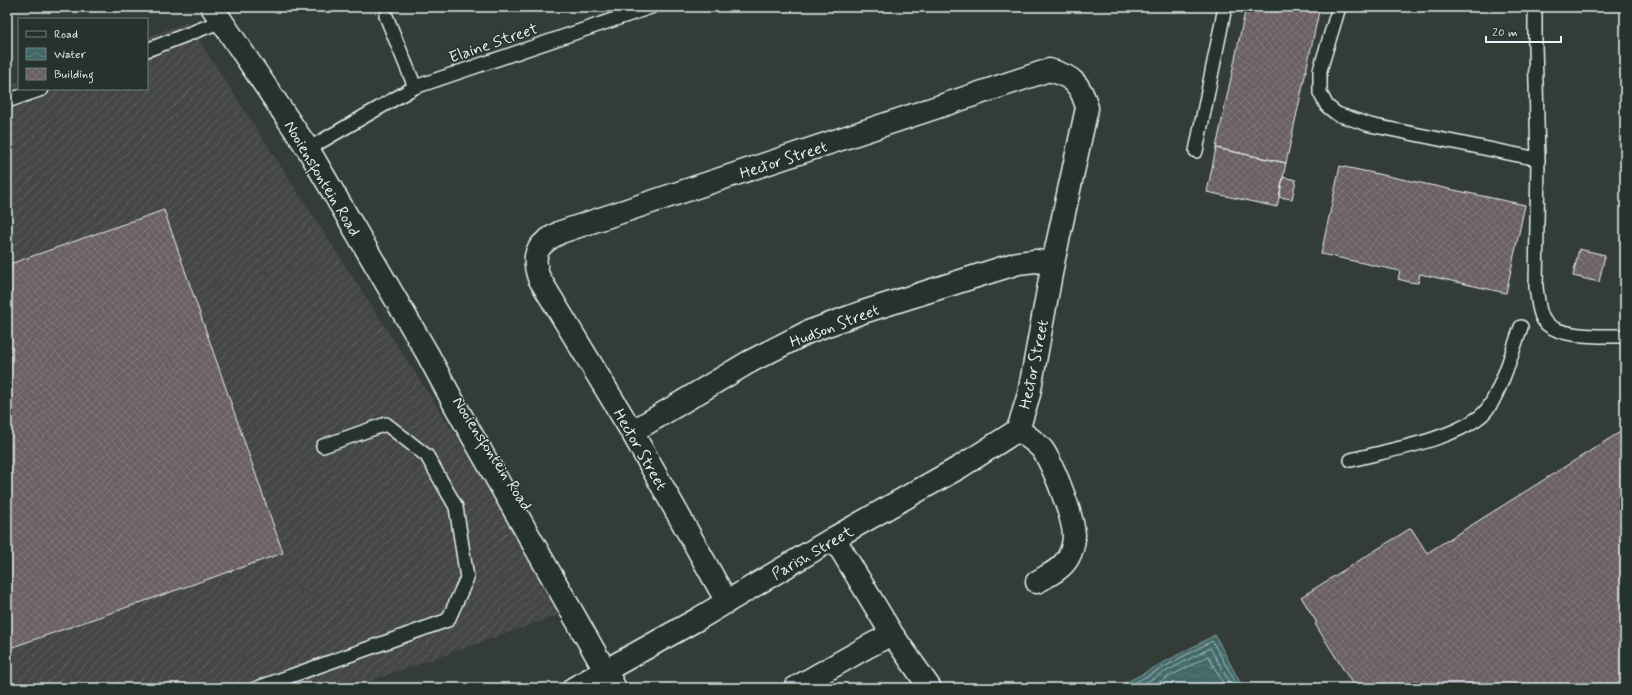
<svg xmlns="http://www.w3.org/2000/svg" width="1632" height="695" viewBox="0 0 1632 695" font-family="Mynerve,sans-serif">
  <style>
    .industrial { fill: url(#industrial-furrows) }
    .water { fill: url(#water-waves); stroke: #859fa2 }
    .lines { fill: none; stroke-linecap: round; stroke-linejoin: round }
    .shore { stroke: #a6babe; stroke-width: 1 }
    .building { fill: url(#building-cross-hatch); stroke: #e8f1f8 }
    .service-casing { stroke: #e8f1f8; stroke-width: 16 }
    .minor-casing { stroke: #e8f1f8; stroke-width: 25 }
    .tertiary-casing { stroke: #e8f1f8; stroke-width: 25 }
    .service { stroke: #26332d; stroke-width: 13 }
    .minor { stroke: #26332d; stroke-width: 22 }
    .tertiary { stroke: #26332d; stroke-width: 22 }
    .labels { text-anchor: middle; stroke-width: 3; stroke-linejoin: round; paint-order: stroke }
    .street-label { font-size: 16px; fill: #e8f1f8; stroke: #26332d }
  </style>
  <defs>
    <pattern id="industrial-furrows" width="10" height="10" patternUnits="userSpaceOnUse"><rect width="10" height="10" fill="#444645"/><path d="M-1 1l2-2M0 10L10 0M9 11l2-2" fill="none" stroke="#5f6161"/></pattern>
    <pattern id="water-waves" width="16" height="10" patternUnits="userSpaceOnUse"><rect width="16" height="10" fill="#436868"/><path d="M0 5q4-4 8 0t8 0" fill="none" stroke="#5e7e7e"/></pattern>
    <pattern id="building-cross-hatch" width="8" height="8" patternUnits="userSpaceOnUse"><rect width="8" height="8" fill="#6a5f64"/><path d="M0 0l8 8M0 8l8-8" fill="none" stroke="#7f767b"/></pattern>
  </defs>
  <rect width="100%" height="100%" fill="#343c38"/>
  <filter id="ink" filterUnits="userSpaceOnUse"><feTurbulence type="fractalNoise" baseFrequency=".025" numOctaves="2"/><feDisplacementMap in="SourceGraphic" scale="8" xChannelSelector="R" yChannelSelector="G"/><feConvolveMatrix kernelMatrix="1 2 1 2 8 2 1 2 1" color-interpolation-filters="sRGB"/></filter>
  <g filter="url(#ink)">
    <path class="industrial" d="M187 22 570 611 350 688H7V87L19 82V89H147V37Z"/>
    <path class="water" d="M1215 635 1243 688H1116Z"/>
    <g class="lines">
      <path class="shore" d="M1125 688 1212 641 1239 688
        M1135 688 1210 648 1233 688
        M1148 688 1208 656 1226 688"/>
    </g>
    <path class="building" d="M1246 7H1320L1286 163 1216 148Z
      M1216 148 1286 163 1277 207 1207 192Z
      M1340 166 1525 205 1506 293 1420 274 1418 283 1409 282 1398 279 1400 271 1321 254Z
      M1283 177 1296 180 1292 199 1279 197Z
      M164 210 283 553 7 649V265Z
      M1579 249 1605 255 1599 282 1573 276Z
      M1625 429V688H1355L1315 624 1317 623 1301 597 1411 528 1427 553Z"/>
    <g class="lines">
      <g class="service-casing">
        <path id="service" d="M1339 7 1320 70V93L1327 106 1337 114 1370 125 1538 159
          M1535 7V44L1538 159 1536 288C1538 298 1538 310 1543 319 1554 339 1605 336 1625 336
          M386 16 415 87
          M147 50 222 21
          M7 101 42 89
          M308 149 415 87 651 7
          M1196 151 1225 7
          M1351 460C1389 450 1447 441 1478 418 1483 415 1489 407 1492 402 1505 379 1512 352 1521 327
          M257 688 448 620 467 578 456 507 427 456 386 424 323 446"/>
      </g>
      <g class="minor-casing">
        <path id="minor" d="M1018 430C1027 436 1035 441 1042 449 1053 464 1073 516 1074 535 1074 543 1072 551 1068 558 1061 570 1048 575 1037 582
          M632 432 749 362 808 332 863 312 1018 263 1035 261 1053 263
          M834 538 892 634 930 688
          M727 602 632 432 539 278C530 252 539 243 561 232L1049 70C1072 76 1081 84 1087 108L1053 263 1029 394 1018 430
          M574 688 698 619 834 538 960 467 1018 430
          M795 688 867 647 892 634"/>
      </g>
      <g class="tertiary-casing">
        <path id="tertiary" d="M212 7 308 149 427 353 456 407 615 688"/>
      </g>
      <use href="#service" class="service"/>
      <use href="#minor" class="minor"/>
      <use href="#tertiary" class="tertiary"/>
    </g>
  </g>
  <g class="labels">
    <g class="street-label">
      <text transform="translate(493 42) rotate(-19)" y="6">Elaine Street</text>
      <text transform="translate(783 159) rotate(-18)" y="6">Hector Street</text>
      <text transform="translate(323 178) rotate(59)" y="6">Nooiensfontein Road</text>
      <text transform="translate(834 325) rotate(-21)" y="6">Hudson Street</text>
      <text transform="translate(1033 364) rotate(-78)" y="6">Hector Street</text>
      <text transform="translate(641 449) rotate(60)" y="6">Hector Street</text>
      <text transform="translate(493 453) rotate(57)" y="6">Nooiensfontein Road</text>
      <text transform="translate(812 552) rotate(-30)" y="6">Parish Street</text>
    </g>
  </g>
  <rect width="1632" height="695" fill="none" stroke="#26332d" stroke-width="24"/>
  <rect x="12" y="12" width="1608" height="671" fill="none" stroke="#e8f1f8" stroke-width="1.5" filter="url(#ink)"/>
  <rect x="18" y="18" width="130" height="72" fill="#26332d" stroke="#747f7e"/>
  <rect x="26" y="31" width="20" height="6" fill="#26332d" stroke="#747f7e"/>
  <text x="54" y="38" font-size="12" fill="#e8f1f8">Road</text>
  <rect x="26" y="48" width="20" height="12" fill="url(#water-waves)" stroke="#747f7e"/>
  <text x="54" y="58" font-size="12" fill="#e8f1f8">Water</text>
  <rect x="26" y="68" width="20" height="12" fill="url(#building-cross-hatch)" stroke="#747f7e"/>
  <text x="54" y="78" font-size="12" fill="#e8f1f8">Building</text>
  <path d="M1486 36v6h75v-6" fill="none" stroke="#e8f1f8" stroke-width="2"/>
  <text x="1492" y="36" font-size="12" fill="#e8f1f8" stroke="#26332d" stroke-width="3" paint-order="stroke">20 m</text>
</svg>
